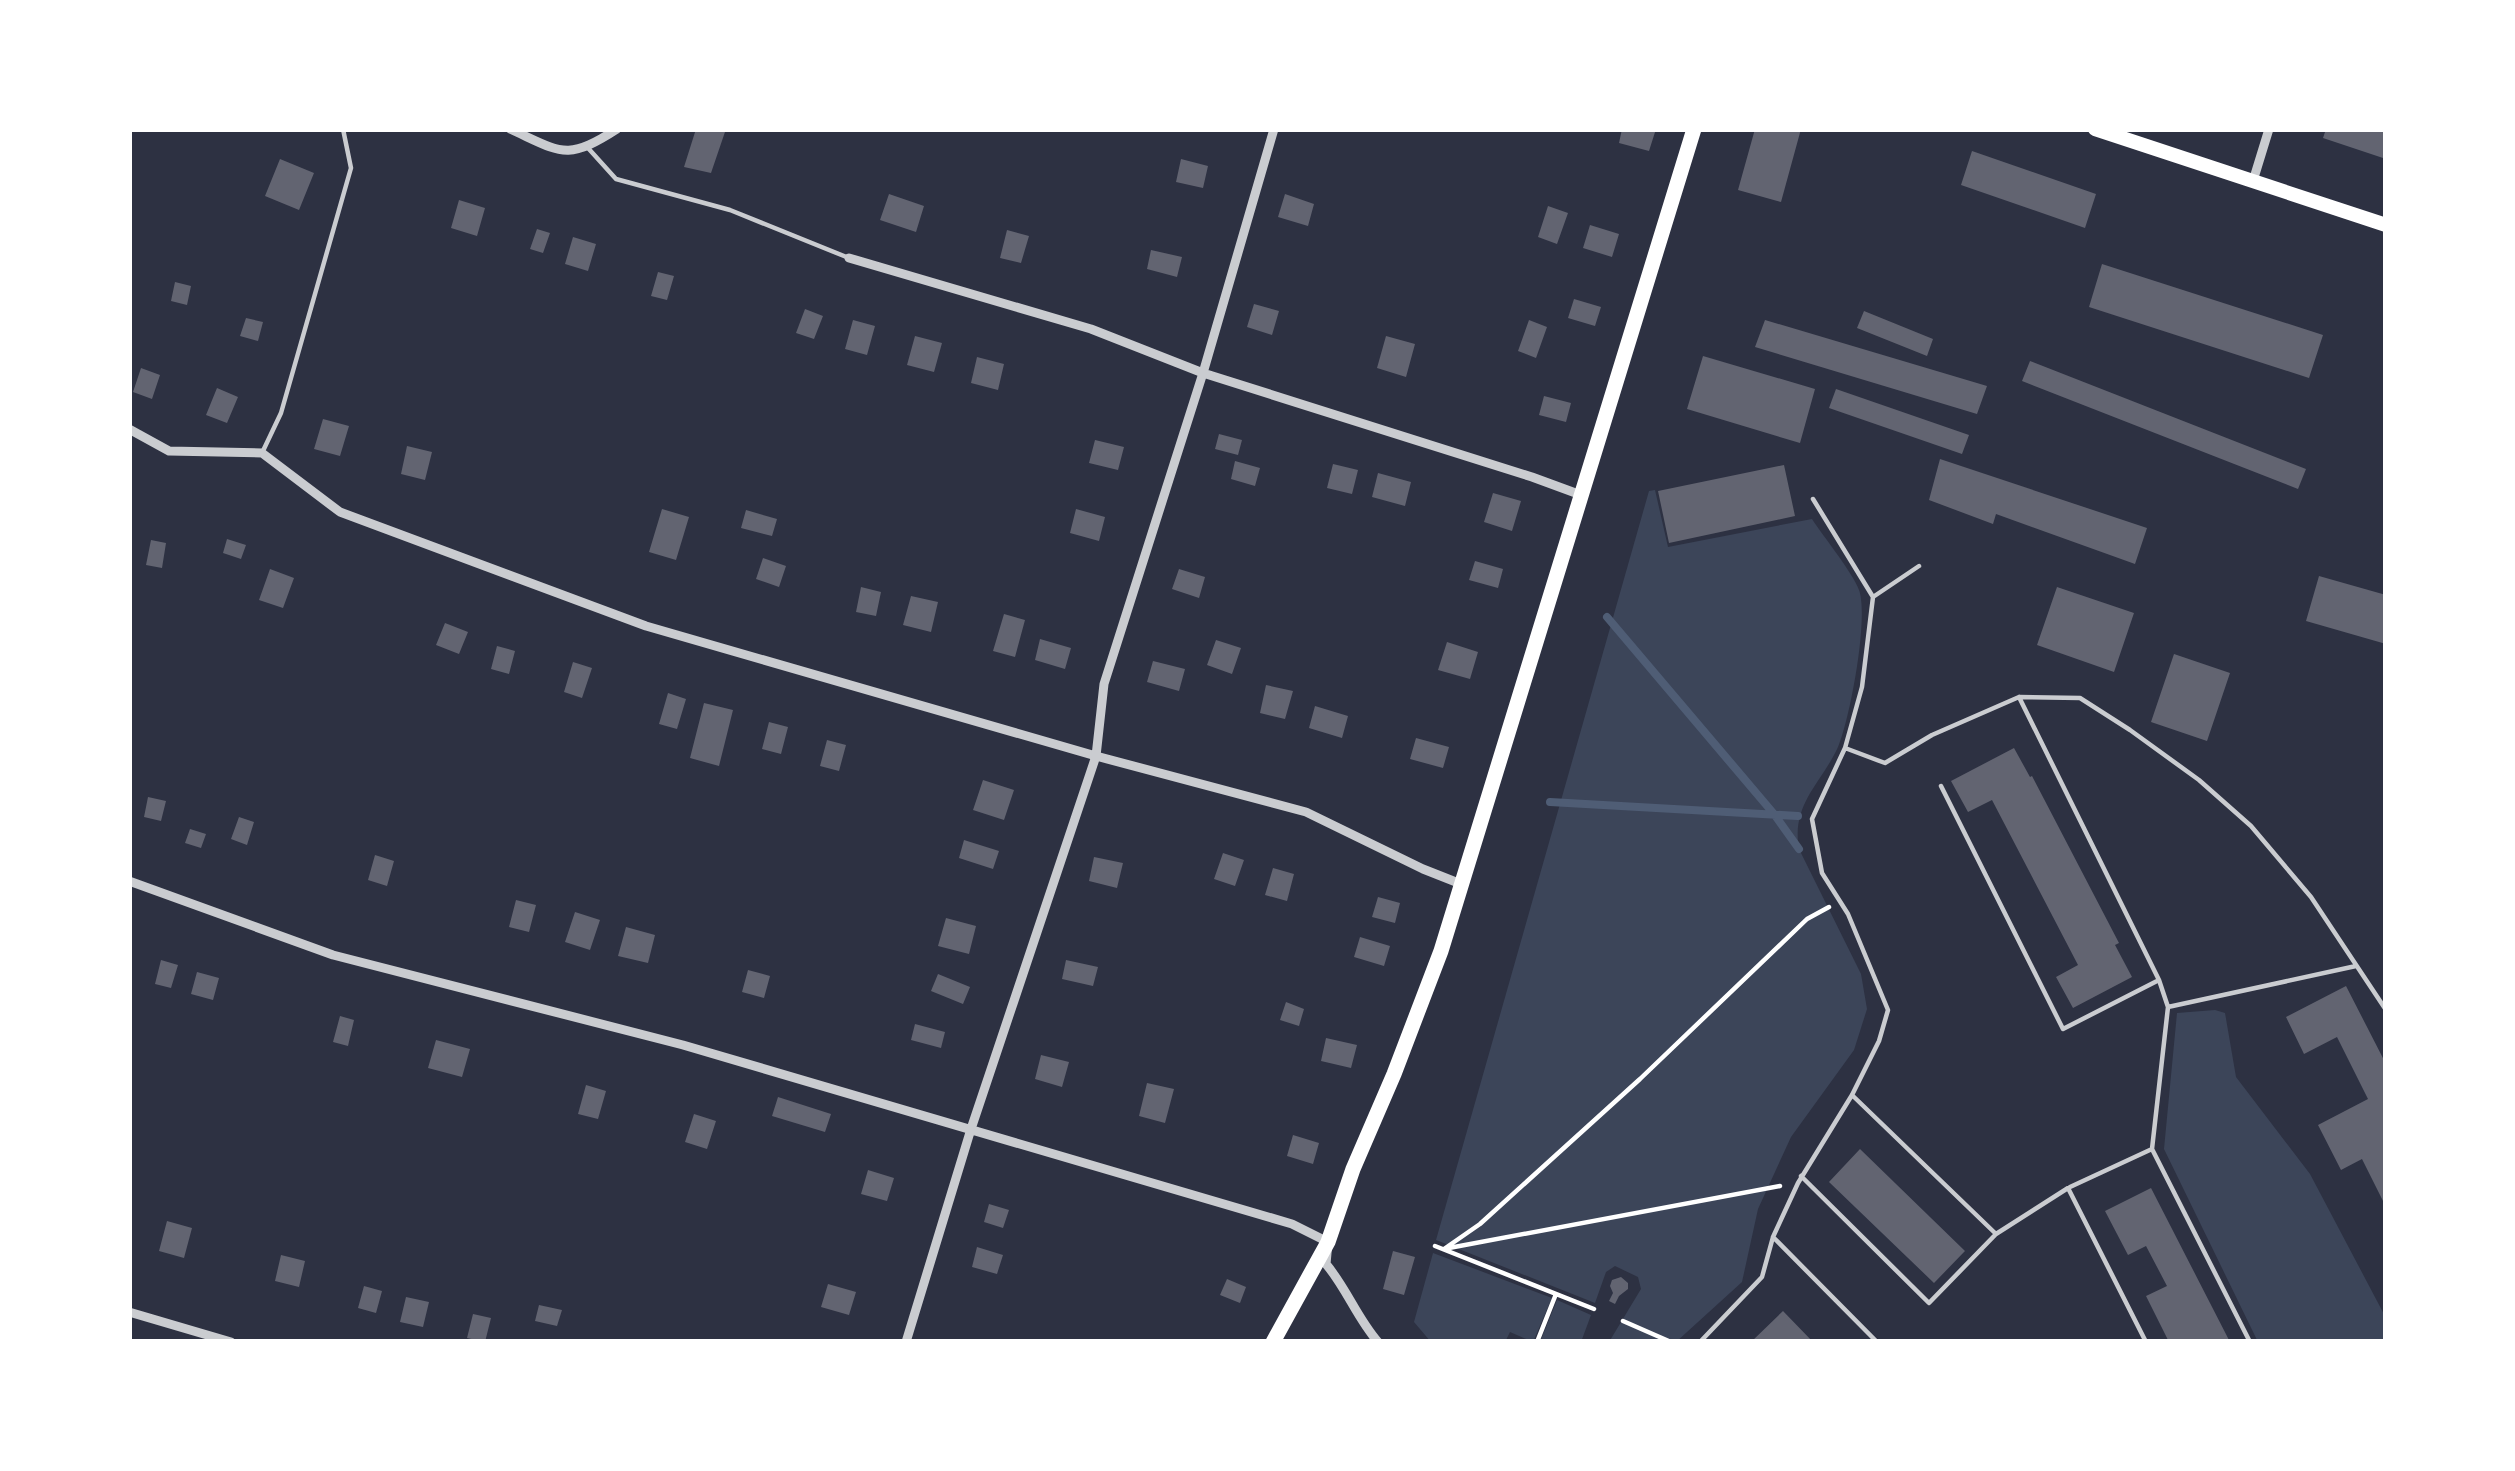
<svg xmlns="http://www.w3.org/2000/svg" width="2515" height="1471" viewBox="0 0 2515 1471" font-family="'Open Sans',sans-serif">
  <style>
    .green { fill: #3c4559 }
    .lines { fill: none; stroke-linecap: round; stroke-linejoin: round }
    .stream { stroke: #4f5d75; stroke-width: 8 }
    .building { fill: #626471 }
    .path { stroke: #fff; stroke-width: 4.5 }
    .service { stroke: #caccd0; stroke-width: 4.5 }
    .minor { stroke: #caccd0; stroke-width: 9 }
    .secondary { stroke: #fff; stroke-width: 14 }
    .primary { stroke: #fff; stroke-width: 15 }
  </style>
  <rect width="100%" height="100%" fill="#2d3142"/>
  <path class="green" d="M1655 490 1668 547 1812 519C1823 536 1853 573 1859 590 1869 617 1850 719 1838 747 1821 784 1791 804 1799 849L1861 974 1867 1009 1854 1050 1791 1137 1758 1209 1742 1282 1676 1342H1609L1641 1289 1638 1277 1615 1266 1606 1272 1595 1303 1436 1240 1649 491Z
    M2215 1010 2225 1013 2236 1077 2310 1174 2386 1318V1342H2258L2164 1149 2177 1013Z
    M1433 1253 1552 1298 1533 1342 1510 1332 1505 1342H1431L1414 1322Z
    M1557 1300 1591 1315 1581 1342H1540Z"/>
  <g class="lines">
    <path class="stream" d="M1607 617 1774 814 1799 849
      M1550 802 1798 816"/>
  </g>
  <path class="building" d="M696 129H726L711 173 684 167Z
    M1622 129H1656L1649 151 1619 143Z
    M1755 129H1801L1781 202 1738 190Z
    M2326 129H2386V159L2323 138Z
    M1972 151 2096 194 2085 228 1961 185Z
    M280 159 314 173 299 210 265 196Z
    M1181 159 1208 166 1203 188 1176 182Z
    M889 194 924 206 916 232 880 220Z
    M1285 194 1314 204 1308 226 1278 217Z
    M459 200 485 208 477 236 451 228Z
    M1548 206 1568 213 1557 244 1538 237Z
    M1590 225 1619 234 1612 257 1583 248Z
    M537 229 550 233 543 253 530 249Z
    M1007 230 1029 236 1021 263 1000 258Z
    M573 237 596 244 588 271 565 264Z
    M1151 250 1182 257 1177 277 1147 269Z
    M2102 264 2323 335 2309 378 2089 307Z
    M658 272 674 276 667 300 651 296Z
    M175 282 191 286 187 305 171 301Z
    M1574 299 1601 307 1595 326 1568 318Z
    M1254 304 1279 311 1272 335 1247 327Z
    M805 309 823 316 814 339 796 333Z
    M1864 311 1933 339 1927 356 1857 328Z
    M246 318 263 322 258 341 240 336Z
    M853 320 875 326 867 355 845 349Z
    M1529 320 1547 327 1536 358 1518 351Z
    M1765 320 1987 386 1977 414 1755 347Z
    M915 336 942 343 934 372 907 365Z
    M1386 336 1415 344 1406 377 1377 368Z
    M1703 356 1815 389 1800 443 1687 409Z
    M977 357 1004 364 998 390 971 383Z
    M2030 361 2306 469 2298 489 2022 381Z
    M141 368 160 375 152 399 133 392Z
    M217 388 238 397 227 423 206 415Z
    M1836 389 1969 435 1962 454 1829 408Z
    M1544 396 1571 403 1566 422 1539 415Z
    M323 419 349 426 340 456 314 449Z
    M1219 434 1242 440 1238 455 1215 449Z
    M1095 440 1124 447 1118 470 1089 463Z
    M407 446 432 452 425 480 401 474Z
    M1940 459 2147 528 2135 564 1996 514 1993 524 1929 500Z
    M1235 461 1260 468 1255 486 1231 479Z
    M1333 464 1358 470 1352 494 1327 488Z
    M1784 465 1795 516 1669 543 1658 491Z
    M1378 473 1411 482 1405 506 1372 497Z
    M1493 493 1521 501 1512 531 1484 522Z
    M662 509 689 517 676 560 649 552Z
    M1076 509 1105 517 1099 541 1070 533Z
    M746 510 777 519 772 536 741 528Z
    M227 539 246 545 241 559 223 553Z
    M151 540 166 543 162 568 146 565Z
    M763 558 786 566 779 587 756 579Z
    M1475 561 1503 569 1498 588 1469 580Z
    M270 569 294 578 283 608 259 600Z
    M1179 569 1205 577 1199 598 1172 589Z
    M2319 576 2386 595V644L2306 621Z
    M861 587 881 592 876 616 856 612Z
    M2057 587 2134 613 2114 672 2037 645Z
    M911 596 938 602 931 632 903 625Z
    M1004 614 1025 620 1015 657 993 651Z
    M445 623 468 632 459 654 436 645Z
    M1040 639 1071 648 1065 669 1035 660Z
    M1216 640 1241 648 1232 674 1207 665Z
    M1447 642 1478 652 1470 679 1438 670Z
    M497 646 515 651 509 674 491 669Z
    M2174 654 2230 673 2207 741 2151 722Z
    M1153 661 1185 669 1179 691 1147 682Z
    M573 662 592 668 582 698 564 692Z
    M1266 685 1293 691 1285 719 1260 713Z
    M668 693 686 699 677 729 659 724Z
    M704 703 733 710 719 766 690 758Z
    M1315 706 1348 716 1342 738 1309 728Z
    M769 722 788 727 781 754 762 749Z
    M1416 738 1449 747 1443 768 1410 759Z
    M827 740 846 745 839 771 820 766Z
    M2014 748 2030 777 2032 776 2119 943 2115 945 2132 977 2073 1008 2056 977 2078 965 1992 800 1968 812 1951 781Z
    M983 780 1014 790 1004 820 973 810Z
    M148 797 166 801 161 821 144 817Z
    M239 817 254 822 247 845 231 839Z
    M190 829 206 834 201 848 185 843Z
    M964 840 999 851 993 869 959 858Z
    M1223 853 1244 860 1235 886 1214 879Z
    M375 855 394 861 387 886 368 880Z
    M1094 857 1123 863 1117 888 1089 881Z
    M1273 868 1294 874 1287 901 1265 895Z
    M1378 897 1400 903 1395 923 1372 917Z
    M516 900 536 905 529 932 509 927Z
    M575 912 600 920 590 950 565 942Z
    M946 918 976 926 969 954 938 946Z
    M626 927 655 935 648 963 618 956Z
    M1360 937 1390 946 1384 966 1354 957Z
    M161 960 178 965 171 988 155 984Z
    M1066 960 1098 967 1093 986 1062 979Z
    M748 970 770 976 764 998 742 992Z
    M197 972 219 978 213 1000 191 994Z
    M938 974 970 987 963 1004 931 991Z
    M2346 986 2386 1064V1207L2362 1159 2341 1170 2318 1125 2368 1099 2337 1037 2304 1054 2286 1017Z
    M1286 1002 1304 1009 1299 1026 1280 1020Z
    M340 1016 354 1020 348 1046 333 1042Z
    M915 1024 945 1032 941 1048 911 1040Z
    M1326 1038 1357 1045 1351 1068 1321 1061Z
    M436 1040 470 1049 462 1077 428 1068Z
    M1041 1055 1069 1062 1062 1087 1035 1079Z
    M1147 1083 1174 1089 1165 1123 1139 1116Z
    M586 1085 606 1091 598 1119 578 1114Z
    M778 1097 831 1114 825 1132 772 1116Z
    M694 1114 716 1121 707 1149 685 1142Z
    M1293 1135 1319 1143 1313 1164 1287 1156Z
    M1860 1149 1965 1251 1934 1283 1829 1182Z
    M868 1170 894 1178 887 1201 861 1194Z
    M2151 1188 2230 1342H2169L2146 1296 2167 1286 2146 1246 2128 1255 2105 1211Z
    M989 1204 1009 1210 1003 1228 984 1222Z
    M167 1221 192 1228 184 1258 159 1251Z
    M977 1247 1003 1255 997 1274 972 1267Z
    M1393 1251 1415 1257 1404 1295 1383 1289Z
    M281 1255 305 1261 299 1287 275 1281Z
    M1621 1277 1628 1283V1289L1619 1296 1615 1304 1609 1301 1613 1293 1610 1286 1612 1280Z
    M1227 1279 1246 1287 1240 1303 1220 1295Z
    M828 1284 856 1292 849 1315 821 1307Z
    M364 1286 382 1291 376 1313 358 1308Z
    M406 1297 429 1302 423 1327 400 1322Z
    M539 1305 562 1310 557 1326 535 1321Z
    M1783 1311 1813 1342H1751Z
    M473 1314 491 1318 485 1342 467 1338Z"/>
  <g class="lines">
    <path class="path" d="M1435 1246 1594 1309
      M1449 1248 1780 1186
      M1444 1249 1480 1224 1640 1079 1807 919 1829 907
      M1623 1321 1671 1342
      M1537 1342 1556 1294"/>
    <path class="service" d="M588 148 616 179 730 210 849 258
      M262 453 281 413 351 168 343 129
      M1813 499 1873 597 1862 687 1845 748
      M1873 597 1919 566
      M2019 697 2159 980
      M1941 786 2063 1029 2159 980 2168 1007 2152 1149 2250 1342
      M2168 1007 2356 966
      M1853 1096 1996 1234
      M1801 1176 1929 1303 1996 1234 2068 1188 2146 1342
      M2070 1187 2152 1149
      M1773 1237 1877 1342
      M1700 1342 1762 1277 1773 1237 1798 1183 1852 1095 1879 1041 1888 1010 1848 914 1822 873 1812 819 1845 748 1885 763 1932 735 2019 697 2080 698 2130 730 2199 780 2251 826 2311 897 2386 1010"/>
    <path class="minor" d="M510 129C561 152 566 162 617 129
      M2253 181 2269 129
      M849 258 1091 329 1203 373 1532 477 1581 495
      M129 429 169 451 262 453 340 512 646 626 1096 756 1306 812 1423 869 1461 884
      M129 881 333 955 683 1045 1292 1224 1328 1242 1326 1264C1347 1289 1357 1318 1378 1342
      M129 1312 231 1342
      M906 1342 971 1129 1096 756 1104 684 1203 373 1274 129"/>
    <path class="secondary" d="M2095 129 2386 225"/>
    <path class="primary" d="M1273 1342 1328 1242 1353 1169 1394 1074 1441 951 1694 129"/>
  </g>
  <rect width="2515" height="1471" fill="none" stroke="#ffffff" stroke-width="264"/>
</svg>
